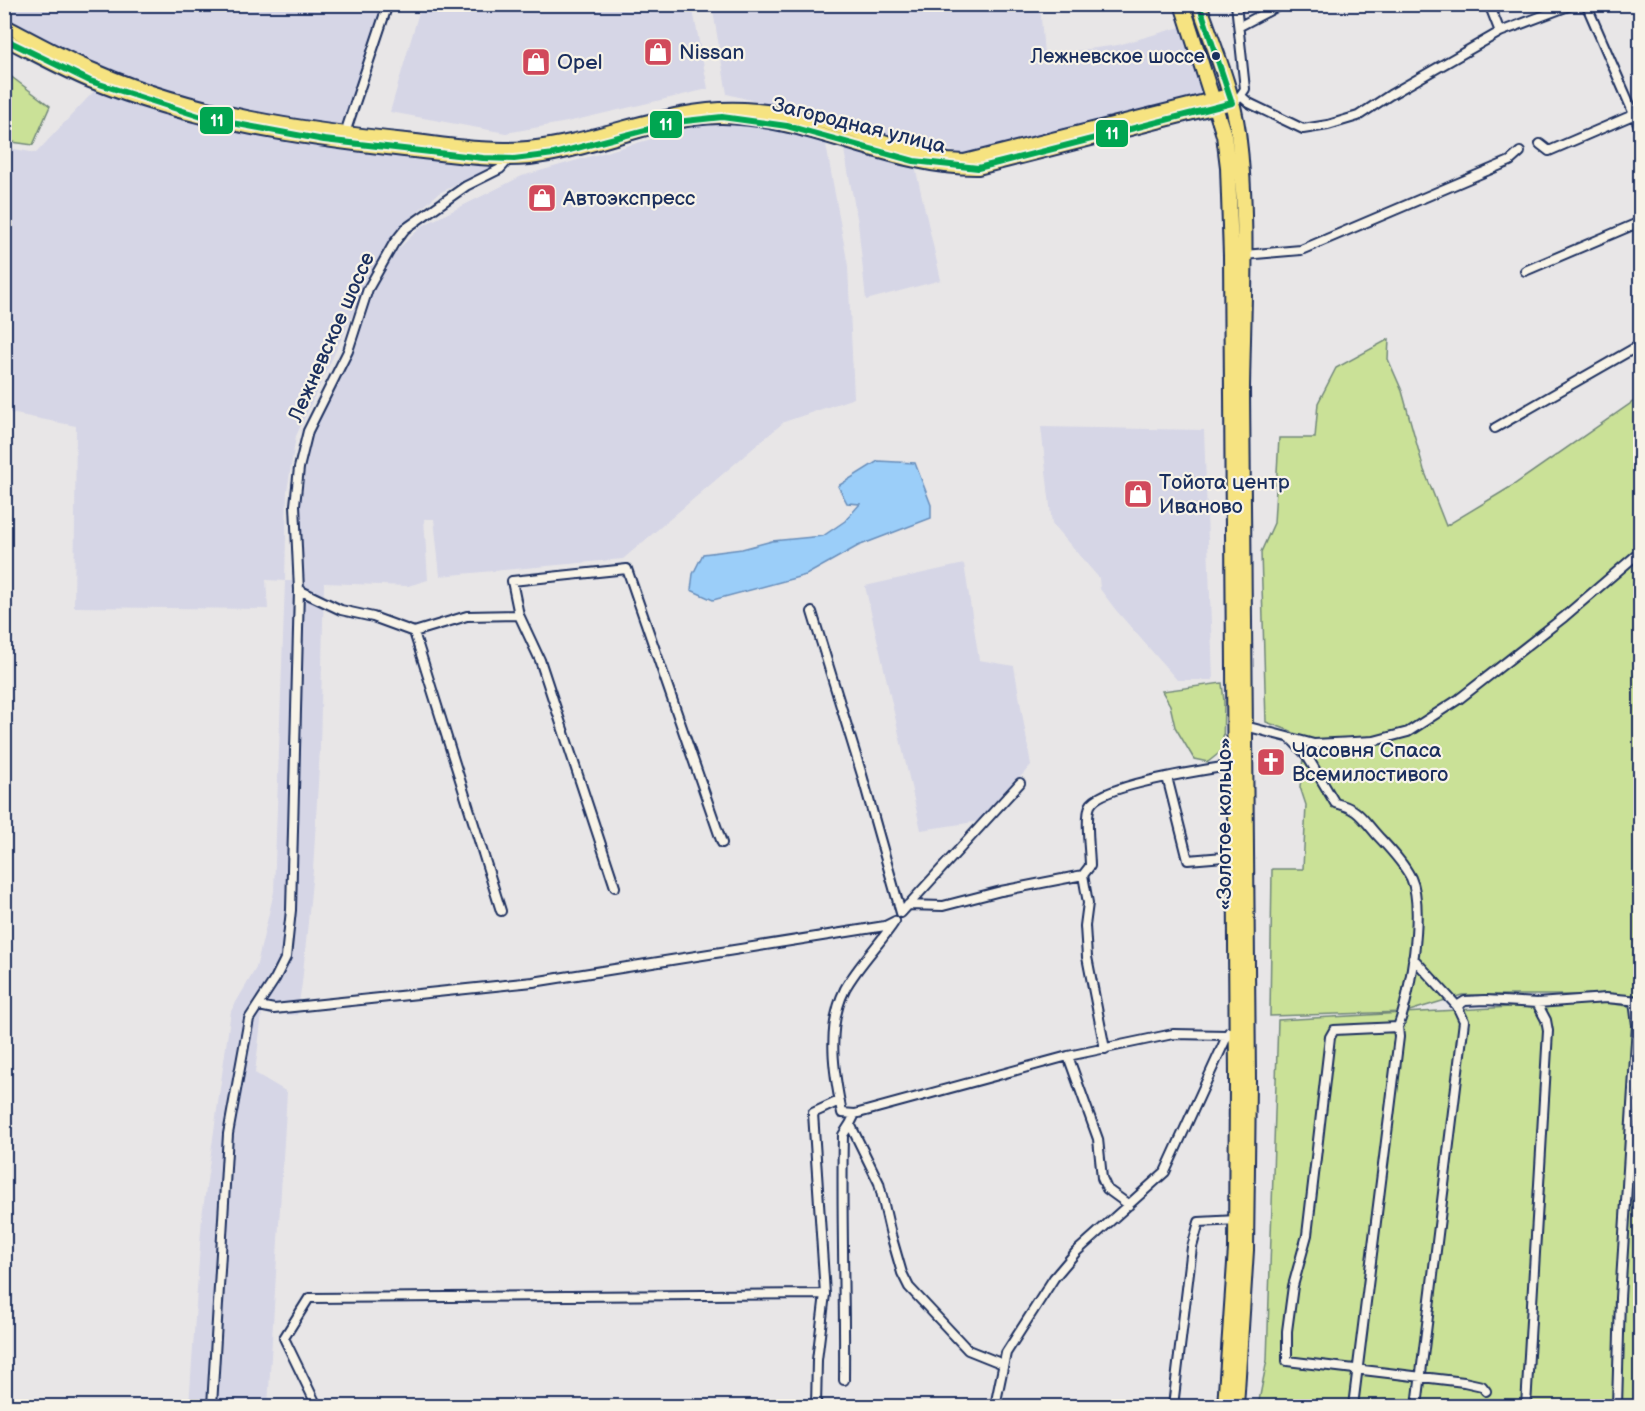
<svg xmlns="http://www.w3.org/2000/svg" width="1645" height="1411" viewBox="0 0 1645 1411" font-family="'Balsamiq Sans',sans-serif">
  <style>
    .built { fill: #d6d6e6 }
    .green { fill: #cae197; stroke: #72887a; stroke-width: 1.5 }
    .water { fill: #9bcef9; stroke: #688ebb; stroke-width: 1.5 }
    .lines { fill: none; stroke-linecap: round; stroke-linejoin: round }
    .street-casing { stroke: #1b2f5e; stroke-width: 12 }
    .primary-casing { stroke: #1b2f5e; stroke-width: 16 }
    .highway-casing { stroke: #1b2f5e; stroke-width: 18 }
    .street { stroke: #f7f3e8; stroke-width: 8 }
    .primary { stroke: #f6e381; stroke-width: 12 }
    .highway { stroke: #f6e381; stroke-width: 14 }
    .bus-1-casing { stroke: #f7f3e8; stroke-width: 10 }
    .bus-1 { stroke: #00a651; stroke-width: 6 }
    .bus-dot { fill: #1b2f5e; stroke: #f7f3e8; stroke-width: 2 }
    .labels { text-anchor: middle; stroke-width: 4.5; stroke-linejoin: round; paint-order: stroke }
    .bus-label { font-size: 20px; fill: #1b2f5e; stroke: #f7f3e8; text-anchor: end }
    .poi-label { font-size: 21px; fill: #1b2f5e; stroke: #f7f3e8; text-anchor: start }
    .street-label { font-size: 21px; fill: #1b2f5e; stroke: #f7f3e8 }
    .line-badge { stroke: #f7f3e8; stroke-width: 2 }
    .badge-label { font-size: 16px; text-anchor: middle; font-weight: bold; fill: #fff }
  </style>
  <rect width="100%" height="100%" fill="#e8e6e7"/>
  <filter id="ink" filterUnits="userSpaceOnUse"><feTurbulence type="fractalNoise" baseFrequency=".0167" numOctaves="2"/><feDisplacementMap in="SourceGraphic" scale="12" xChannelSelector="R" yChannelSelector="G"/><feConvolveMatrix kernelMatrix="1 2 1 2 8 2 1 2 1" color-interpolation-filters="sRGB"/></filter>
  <g filter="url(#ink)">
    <path class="built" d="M4 5H384L340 128 235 108 163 89 93 64 5 19Z
      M421 5H692L708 89 567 122 506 133 390 112Z
      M712 5H1040L1044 55 1118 45 1184 26 1209 95 972 156 727 94Z
      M96 89 495 160 497 166 439 193 397 230 365 280 360 299 296 436 287 491 285 581H302L299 519 301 472 313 431 344 372 372 295 394 253 422 226 522 176 700 125 764 123 825 139 848 266 854 398 784 422 623 559 440 576 434 519H424L428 580 408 586 324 583 320 748 313 871 302 983 297 1015 262 1013 255 1073 287 1092 268 1406H189L202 1216 231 1011 256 968 274 892 285 581 266 580 268 609 74 607 76 426 5 412 4 147 36 153Z
      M842 140 914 162 941 280 866 300 858 223Z
      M1041 427 1204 430 1213 680H1177L1115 609 1100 589 1099 578 1052 524Z
      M964 564 979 660 1014 666 1031 765 981 821 921 830 865 586Z"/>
    <path class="green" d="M5 72 50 106 33 145 5 141Z
      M1389 339 1388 359 1402 391 1424 470 1446 526 1512 486 1640 397V995H1462L1406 1012 1270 1016 1272 869H1303L1306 805 1300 787 1304 747 1291 731 1266 722 1261 552 1274 523 1279 438H1315L1318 403 1336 368Z
      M1222 683 1224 701 1223 750 1208 762 1194 759 1175 727 1170 705 1162 691Z
      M1601 1002 1640 1008V1406H1258L1267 1360 1278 1020Z"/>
    <path class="water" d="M878 461 915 463 931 505V518L858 546 806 575 713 600 691 590 693 574 703 554 742 549 772 541 823 536 845 521 860 504 847 503 838 486Z"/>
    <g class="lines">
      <g class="street-casing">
        <path id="street" d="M1236 4 1245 89 1238 99
          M1489 4 1500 32
          M1586 4 1640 128
          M1240 26 1282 4
          M1241 96 1249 103 1303 129 1328 125 1358 116 1390 95 1500 32 1574 4
          M345 133 388 4
          M1540 144 1549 151 1640 112
          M1244 255 1301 250 1510 161 1520 152
          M1525 271 1640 222
          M1495 428 1640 345
          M299 590 341 610 373 617 414 632 501 911
          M812 612 862 775 901 913 1020 783
          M519 615 540 660 615 887
          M414 632 467 616 519 615 512 581 627 569 722 843
          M1245 726 1314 744 1374 741 1408 732 1459 699 1564 617 1640 552
          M1292 740 1307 756 1335 803C1359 809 1361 817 1377 835 1389 848 1403 862 1411 878 1425 908 1410 996 1398 1027L1334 1030 1330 1037 1307 1235 1293 1286 1287 1331V1361L1464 1382 1482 1386 1486 1391
          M1167 777 1188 860 1236 856
          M908 905 943 906 1001 891 1083 875
          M1413 958 1457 1006 1464 1021 1417 1406
          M259 1006 274 1009 533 982 885 926 895 921
          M1457 1006 1465 1001 1485 1000 1537 1003 1606 998 1640 1001
          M1105 1049 1087 957 1085 926 1088 903 1083 875 1090 866C1090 852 1085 818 1090 806 1098 785 1210 769 1235 765
          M1068 1056 1098 1139 1102 1178 1107 1189 1129 1205
          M855 1114 842 1113C834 1074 826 1027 845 989 858 965 880 944 895 921
          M1003 1364 968 1350 909 1287 902 1273 891 1235 879 1183 850 1124 855 1114 1068 1056 1173 1034 1227 1035
          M844 1380C845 1298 841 1217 843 1135L850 1124
          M212 1406 228 1134 249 1019 275 979 286 957 291 910 299 590 295 505 299 468 308 431 348 351 368 289 394 243 405 229 466 186 500 169 509 159
          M317 1406 284 1338 309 1298 825 1294 813 1113 839 1101
          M816 1406 817 1360 825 1294
          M995 1406 1006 1353 1054 1278 1076 1252 1165 1172 1229 1032
          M1173 1406 1192 1247 1199 1222 1237 1220
          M1353 1406 1399 1037 1398 1027
          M1526 1406 1548 1031 1546 1020 1537 1003
          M1617 1406 1620 1298 1637 1025 1634 1001"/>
      </g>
      <g class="primary-casing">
        <path id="primary" d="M4 25C35 41 65 58 96 71 195 114 301 129 406 140 446 144 488 152 528 148 601 141 670 105 744 109 814 112 882 144 948 160L964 161 1229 95
          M4 39C33 53 61 69 90 81 190 122 297 138 404 150 445 154 489 162 530 158 592 151 663 116 722 117 811 118 891 169 978 168L1232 103"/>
      </g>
      <g class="highway-casing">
        <path id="highway" d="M1182 4 1224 135 1228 167 1231 256 1237 1079 1236 1249 1225 1406
          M1199 4C1213 45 1232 89 1238 132 1249 217 1243 305 1242 390L1248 1080 1246 1250 1236 1406"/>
      </g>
      <use href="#street" class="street"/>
      <use href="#primary" class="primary"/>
      <use href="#highway" class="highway"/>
      <g class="bus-1-casing">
        <path id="bus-1" d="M4 39 90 81 205 118 324 140 483 158 514 159 554 154 676 122 722 117 787 126 914 161 978 168 1232 103 1199 4"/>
      </g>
      <use href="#bus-1" class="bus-1"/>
    </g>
  </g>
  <defs>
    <g id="shop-square" transform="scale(1.5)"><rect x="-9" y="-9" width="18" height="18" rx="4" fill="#d1495b" stroke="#f7f3e8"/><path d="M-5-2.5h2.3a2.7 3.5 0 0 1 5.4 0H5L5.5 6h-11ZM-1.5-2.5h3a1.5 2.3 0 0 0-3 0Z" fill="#fff"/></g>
    <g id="church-square" transform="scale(1.5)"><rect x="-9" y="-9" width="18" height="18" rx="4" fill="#d1495b" stroke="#f7f3e8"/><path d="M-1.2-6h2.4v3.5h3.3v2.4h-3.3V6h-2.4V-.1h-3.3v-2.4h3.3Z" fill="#fff"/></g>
  </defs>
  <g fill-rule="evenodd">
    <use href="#shop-square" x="658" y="52"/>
    <use href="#shop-square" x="536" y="62"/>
    <use href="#shop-square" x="542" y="198"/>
    <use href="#shop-square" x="1138" y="494"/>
    <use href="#church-square" x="1271" y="762"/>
  </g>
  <circle class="bus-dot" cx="1216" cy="56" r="5"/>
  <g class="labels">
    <g class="bus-label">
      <text x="1205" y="63">Лежневское шоссе</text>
    </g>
    <g class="poi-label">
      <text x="679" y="59">Nissan</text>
      <text x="557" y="69">Opel</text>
      <text x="563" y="205">Автоэкспресс</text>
      <text x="1159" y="489">Тойота центр<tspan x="1159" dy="24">Иваново</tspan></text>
      <text x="1292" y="757">Часовня Спаса<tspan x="1292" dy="24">Всемилостивого</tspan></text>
    </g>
    <g class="street-label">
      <text transform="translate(859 125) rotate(14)" y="7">Загородная улица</text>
      <text transform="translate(331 337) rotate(-66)" y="7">Лежневское шоссе</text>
      <text transform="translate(1224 824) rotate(-90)" y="7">«Золотое кольцо»</text>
    </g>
  </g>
  <g class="line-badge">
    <rect x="199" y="106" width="35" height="29" rx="6" fill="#00a651"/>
    <rect x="649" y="110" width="34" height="29" rx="6" fill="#00a651"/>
    <rect x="1095" y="119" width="34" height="29" rx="6" fill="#00a651"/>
  </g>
  <g class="badge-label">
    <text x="217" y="126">11</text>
    <text x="666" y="130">11</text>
    <text x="1112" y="139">11</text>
  </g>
  <rect width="1645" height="1411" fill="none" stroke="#f7f3e8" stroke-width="24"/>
  <rect x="12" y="12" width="1621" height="1387" fill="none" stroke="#1b2f5e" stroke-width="2" filter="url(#ink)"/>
</svg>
